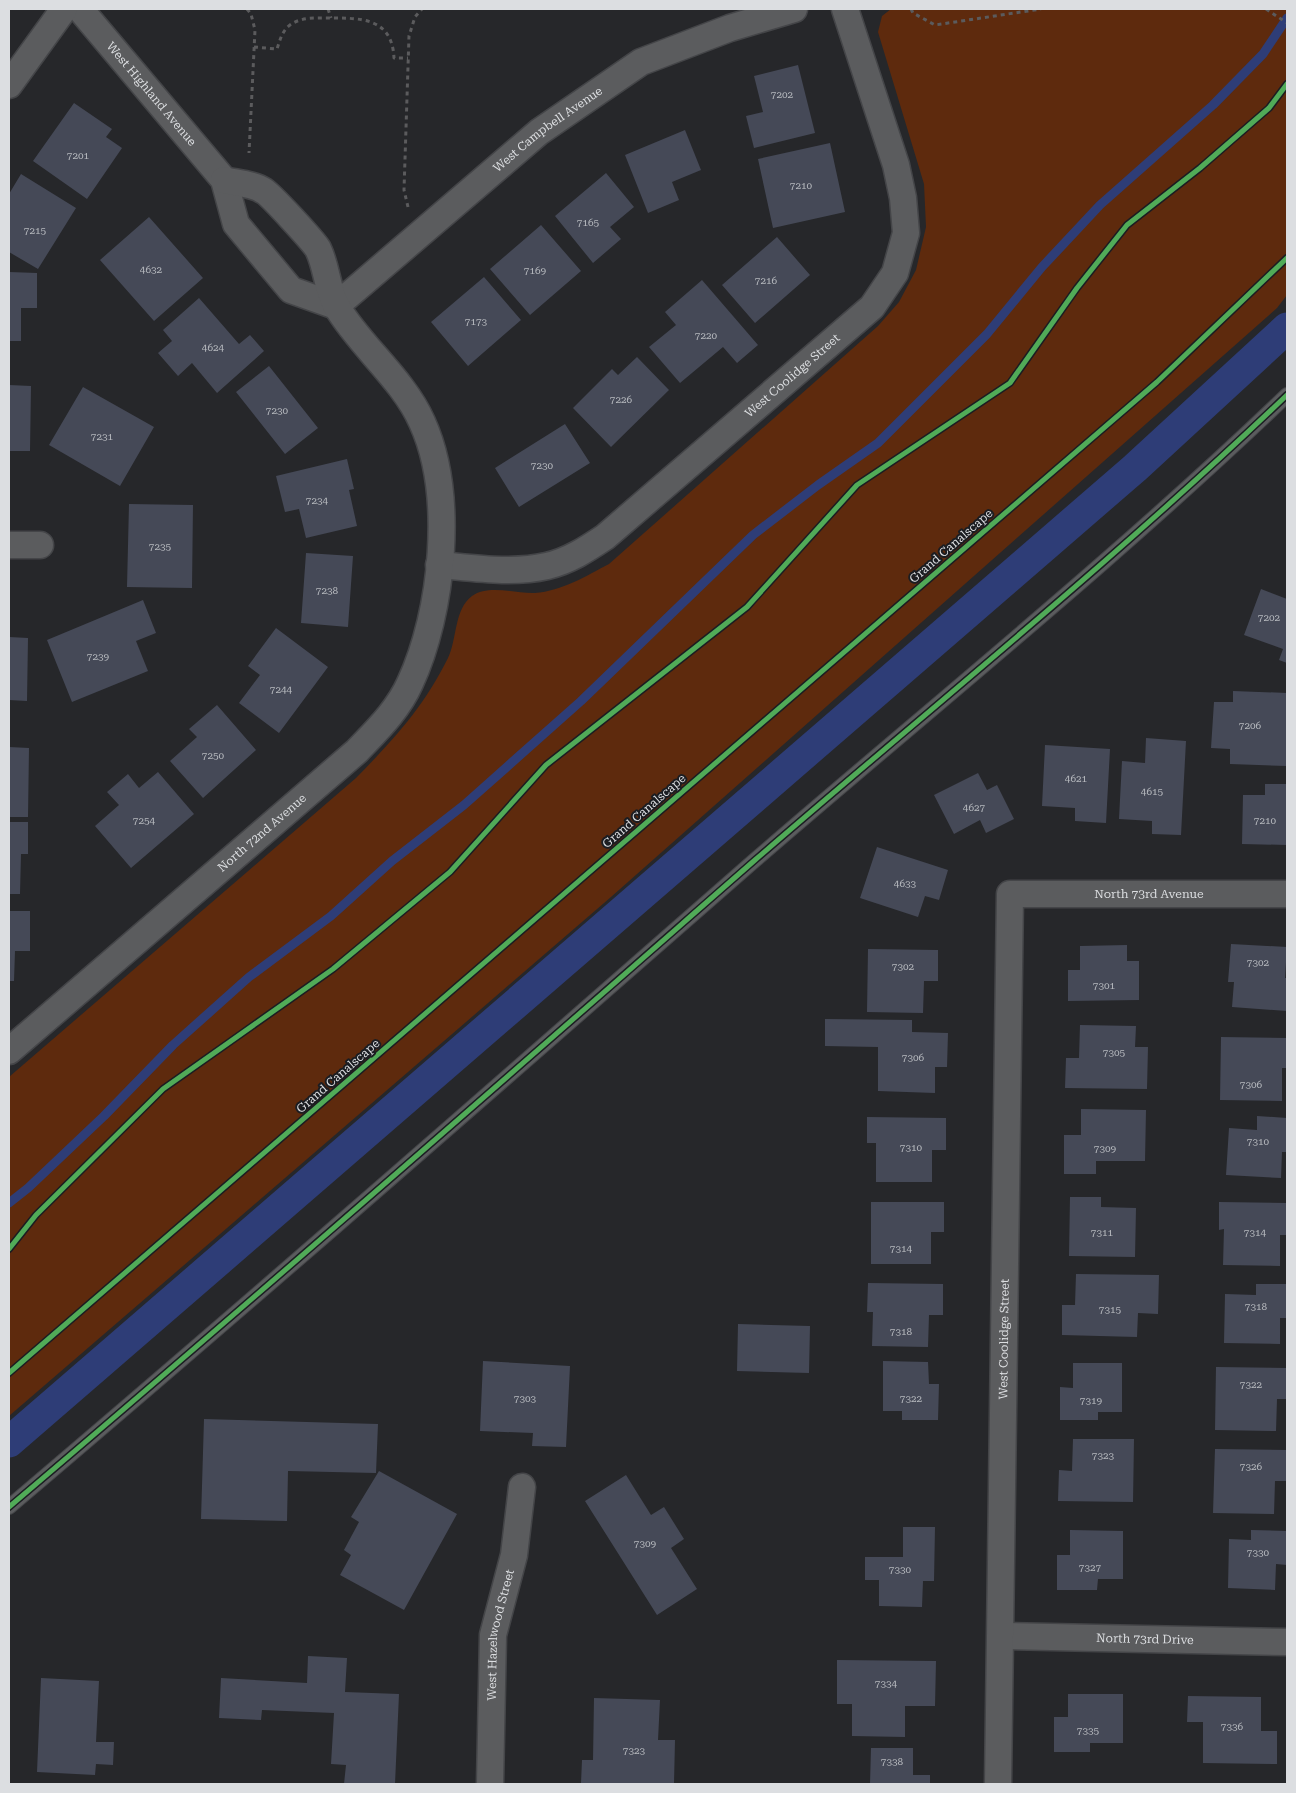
<svg xmlns="http://www.w3.org/2000/svg" width="1296" height="1793" viewBox="0 0 1296 1793" font-family="'Roboto Serif',serif">
  <style>
    .green { fill: #5e2a0d }
    .lines { fill: none; stroke-linecap: round; stroke-linejoin: round }
    .stream { stroke: #2e3d77; stroke-width: 9 }
    .canal { stroke: #2e3d77; stroke-width: 31 }
    .building { fill: #454957 }
    .lane-casing { stroke: #444548; stroke-width: 16 }
    .street-casing { stroke: #444548; stroke-width: 29 }
    .path { stroke: #5b5b5d; stroke-width: 3; stroke-dasharray: 4 4; stroke-linecap: butt }
    .lane { stroke: #5b5c5e; stroke-width: 14 }
    .street { stroke: #5b5c5e; stroke-width: 26 }
    .cycleway-casing { stroke: #1b1d22; stroke-width: 8 }
    .cycleway { stroke: #51ab58; stroke-width: 5 }
    .labels { text-anchor: middle; stroke-width: 4; stroke-linejoin: round; paint-order: stroke }
    .number-label { font-size: 10px; fill: #b6b9be }
    .street-label { font-size: 12px; fill: #dcdee1; stroke: #1b1d22 }
  </style>
  <rect width="100%" height="100%" fill="#26272a"/>
  <path class="green" d="M891 9H1287V295L1277 308 611 897 9 1416V1077L356 778C394 739 423 708 448 658 457 640 454 609 472 596 489 584 516 594 535 593 562 591 586 576 609 564L878 326 899 302 916 270 926 227 924 184 878 32 882 16Z"/>
  <g class="lines">
    <path class="stream" d="M9 1203 28 1188 104 1116 173 1045 249 977 331 916 392 861 464 805 581 701 753 535 818 485 878 443 987 334 1042 267 1100 205 1213 105 1263 54 1287 18"/>
    <path class="canal" d="M9 1442 1135 468 1287 328"/>
  </g>
  <path class="building" d="M798 65 815 133 754 148 746 116 763 112 754 76Z
    M74 103 112 129 106 137 122 148 87 199 33 161Z
    M685 130 701 170 672 182 679 200 648 213 625 155Z
    M830 143 845 212 773 228 758 159Z
    M606 173 634 207 610 227 621 239 593 263 555 216Z
    M21 174 76 208 38 269 9 252V194Z
    M149 217 203 278 154 321 100 260Z
    M541 225 581 271 530 315 490 269Z
    M777 237 810 275 755 323 722 285Z
    M9 272 37 273V308H21V341H9Z
    M484 277 521 320 468 366 431 322Z
    M702 280 758 345 737 363 723 347 680 383 649 347 676 325 665 312Z
    M199 298 239 344 250 335 264 351 217 393 192 363 178 376 158 353 172 341 163 330Z
    M637 357 669 390 611 447 573 408 612 369 618 375Z
    M269 366 318 428 285 454 236 392Z
    M9 385 31 386 30 451H9Z
    M83 387 154 427 120 486 49 445Z
    M565 424 590 463 519 507 495 468Z
    M347 459 354 489 349 490 357 526 306 538 299 509 285 512 276 476Z
    M129 504 193 505 192 588 127 587Z
    M306 553 353 556 348 627 301 623Z
    M1261 589 1287 599V663L1279 660 1283 649 1244 635Z
    M143 600 156 633 136 641 148 671 72 702 47 640Z
    M276 628 328 667 279 733 239 703 260 675 248 666Z
    M9 637 28 638 27 701 9 700Z
    M1233 691 1287 693V766L1230 764V749L1211 748 1214 702H1233Z
    M217 705 256 750 203 798 170 761 197 737 189 729Z
    M1146 738 1186 741 1181 835 1152 834V821L1119 819 1122 761 1145 763Z
    M1045 745 1110 749 1106 823 1075 821V808L1042 806Z
    M9 747 29 748 28 817H9Z
    M158 772 194 814 131 868 95 826 119 805 107 792 128 774 139 788Z
    M978 773 987 790 997 785 1014 819 986 833 980 820 954 834 934 795Z
    M1265 784H1287V845L1242 844 1243 795H1265Z
    M9 822H28V854H21L20 894H9Z
    M877 847 948 870 939 900 925 896 918 917 860 898Z
    M9 911H30V951H15L14 981H9Z
    M1231 944 1287 947 1285 978H1287V1011L1232 1007 1234 982H1228Z
    M1127 945V961H1139V1000L1068 1001V970H1080V946Z
    M868 949 938 950V981H924L923 1013 867 1012Z
    M825 1019 912 1020V1032L948 1033 947 1067H935V1093L878 1091V1047L825 1046Z
    M1080 1025 1136 1026 1135 1047H1148L1147 1089 1065 1088 1066 1058H1079Z
    M1221 1037 1287 1038V1068H1282V1101L1220 1100Z
    M1081 1109 1146 1110 1145 1161H1096V1174H1064V1135H1081Z
    M1257 1116 1287 1118V1152H1282L1281 1178 1226 1175 1229 1128 1257 1130Z
    M867 1117 946 1118V1150H932V1182H876V1143H867Z
    M1070 1197H1101V1207L1136 1208 1135 1257 1069 1256Z
    M871 1202H944V1232H931V1264H871Z
    M1219 1202 1287 1203V1235H1280V1266L1223 1265 1224 1229 1219 1230Z
    M1076 1274 1159 1275 1158 1314 1138 1313 1137 1337 1062 1335V1305H1075Z
    M868 1283 943 1284V1315H929L928 1347 872 1346 873 1312H867Z
    M1256 1284H1287V1318H1280V1344L1224 1343 1225 1294 1256 1295Z
    M738 1324 810 1326 809 1373 737 1371Z
    M483 1361 570 1366 566 1447 532 1446 533 1433 480 1431Z
    M883 1361 928 1362 929 1384H939L938 1420H902V1411H883Z
    M1073 1363H1122V1412H1098V1420H1060V1387L1073 1388Z
    M1216 1367 1287 1368V1399H1277L1276 1431 1215 1430Z
    M204 1419 378 1424 376 1473 288 1471 287 1521 201 1519Z
    M1073 1439H1134L1133 1502 1058 1501 1059 1470 1072 1471Z
    M1215 1449 1287 1450V1481H1275L1274 1514 1213 1513Z
    M379 1471 457 1514 404 1610 340 1575 351 1555 344 1550 359 1522 351 1517Z
    M626 1475 651 1515 664 1507 684 1539 671 1548 697 1589 657 1615 585 1501Z
    M903 1527H935L934 1581H923L922 1607 879 1606V1580H865V1557H903Z
    M1070 1530 1123 1531V1579H1098L1097 1590H1057V1555H1070Z
    M1251 1530 1287 1531V1565L1276 1564 1275 1590 1228 1588 1229 1539 1251 1540Z
    M308 1656 347 1658 345 1692 399 1694 395 1784H344L346 1765 331 1764 334 1713 262 1710 261 1720 219 1718 221 1678 307 1683Z
    M837 1660 936 1661 935 1706H905V1737L852 1736V1704H837Z
    M41 1678 99 1681 96 1742H114L113 1765 96 1764 95 1775 37 1772Z
    M1068 1694H1123V1743H1090V1752H1054V1717H1068Z
    M1188 1696 1261 1697V1731H1277V1764L1203 1763V1722H1187Z
    M594 1698 660 1700 658 1740H675L674 1784 581 1783 582 1760H593Z
    M871 1748H913V1775H930V1784H870Z"/>
  <g class="lines">
    <g class="lane-casing">
      <path id="lane" d="M9 1507C260 1294 507 1077 755 860 933 706 1117 558 1287 395"/>
    </g>
    <g class="street-casing">
      <g id="street">
        <path id="s1" d="M80 9 224 180 236 224 291 290 336 306"/>
        <path d="M9 85 64 9"/>
        <path id="s2" d="M336 306 539 132 641 62 730 28 794 9"/>
        <path d="M9 545H40"/>
        <path id="s3" d="M439 565C474 568 512 574 547 566 569 561 587 549 605 537L872 307 895 273 906 233 903 198 896 165 845 9"/>
        <path id="s4" d="M9 1051 357 751C377 730 398 710 410 683 443 612 455 494 422 422 403 379 360 346 337 307 327 290 327 267 318 249 314 242 271 195 264 191 254 184 236 183 224 180"/>
        <path id="s5" d="M1001 1636 1287 1642"/>
        <path id="s6" d="M490 1784 493 1635 514 1555 522 1487"/>
        <path id="s7" d="M998 1784 1010 894H1287"/>
      </g>
    </g>
    <path class="path" d="M247 9 251 14 255 30 249 153
      M328 9 331 18
      M911 9 913 13 935 25 1041 9
      M1266 9 1287 23
      M254 47 277 49C280 40 282 31 290 25 301 17 315 18 328 18 360 18 392 17 394 58H408
      M408 207 404 190 409 36 415 17 422 9"/>
    <use href="#lane" class="lane"/>
    <use href="#street" class="street"/>
    <g class="cycleway-casing">
      <path id="cycleway" d="M9 1249 36 1215 163 1089 333 969 450 872 546 765 747 607 857 485 1010 383 1077 288 1127 225 1200 168 1269 108 1287 84
        M9 1373 1157 382 1287 258
        M9 1507C260 1294 507 1077 755 860 933 706 1117 558 1287 395"/>
    </g>
    <use href="#cycleway" class="cycleway"/>
  </g>
  <g class="labels">
    <g class="number-label">
      <text x="782" y="98">7202</text>
      <text x="78" y="159">7201</text>
      <text x="801" y="189">7210</text>
      <text x="588" y="226">7165</text>
      <text x="35" y="234">7215</text>
      <text x="151" y="273">4632</text>
      <text x="535" y="274">7169</text>
      <text x="766" y="284">7216</text>
      <text x="476" y="325">7173</text>
      <text x="706" y="339">7220</text>
      <text x="213" y="351">4624</text>
      <text x="621" y="403">7226</text>
      <text x="277" y="414">7230</text>
      <text x="102" y="440">7231</text>
      <text x="542" y="469">7230</text>
      <text x="317" y="504">7234</text>
      <text x="160" y="550">7235</text>
      <text x="327" y="594">7238</text>
      <text x="1269" y="621">7202</text>
      <text x="98" y="660">7239</text>
      <text x="281" y="693">7244</text>
      <text x="1250" y="729">7206</text>
      <text x="213" y="759">7250</text>
      <text x="1076" y="782">4621</text>
      <text x="1152" y="795">4615</text>
      <text x="974" y="811">4627</text>
      <text x="144" y="824">7254</text>
      <text x="1265" y="824">7210</text>
      <text x="905" y="887">4633</text>
      <text x="1258" y="966">7302</text>
      <text x="903" y="970">7302</text>
      <text x="1104" y="989">7301</text>
      <text x="1114" y="1056">7305</text>
      <text x="913" y="1061">7306</text>
      <text x="1251" y="1088">7306</text>
      <text x="1258" y="1145">7310</text>
      <text x="911" y="1151">7310</text>
      <text x="1105" y="1152">7309</text>
      <text x="1102" y="1236">7311</text>
      <text x="1255" y="1236">7314</text>
      <text x="901" y="1252">7314</text>
      <text x="1256" y="1310">7318</text>
      <text x="1110" y="1313">7315</text>
      <text x="901" y="1335">7318</text>
      <text x="1251" y="1388">7322</text>
      <text x="525" y="1402">7303</text>
      <text x="911" y="1402">7322</text>
      <text x="1091" y="1404">7319</text>
      <text x="1103" y="1459">7323</text>
      <text x="1251" y="1470">7326</text>
      <text x="645" y="1547">7309</text>
      <text x="1258" y="1556">7330</text>
      <text x="1090" y="1571">7327</text>
      <text x="900" y="1573">7330</text>
      <text x="886" y="1687">7334</text>
      <text x="1232" y="1730">7336</text>
      <text x="1088" y="1734">7335</text>
      <text x="634" y="1754">7323</text>
      <text x="892" y="1765">7338</text>
    </g>
    <g class="street-label">
      <text dy="4" stroke="none"><textPath href="#s1" startOffset="111">West Highland Avenue</textPath></text>
      <text dy="4" stroke="none"><textPath href="#s2" startOffset="276">West Campbell Avenue</textPath></text>
      <text dy="4" stroke="none"><textPath href="#s3" startOffset="421">West Coolidge Street</textPath></text>
      <text transform="translate(951 546) rotate(-41)" y="4">Grand Canalscape</text>
      <text transform="translate(644 811) rotate(-41)" y="4">Grand Canalscape</text>
      <text dy="4" stroke="none"><textPath href="#s4" startOffset="334">North 72nd Avenue</textPath></text>
      <text dy="4" stroke="none"><textPath href="#s7" startOffset="1029">North 73rd Avenue</textPath></text>
      <text transform="translate(338 1076) rotate(-41)" y="4">Grand Canalscape</text>
      <text dy="4" stroke="none"><textPath href="#s7" startOffset="445">West Coolidge Street</textPath></text>
      <text dy="4" stroke="none"><textPath href="#s6" startOffset="150">West Hazelwood Street</textPath></text>
      <text dy="4" stroke="none"><textPath href="#s5" startOffset="144">North 73rd Drive</textPath></text>
    </g>
  </g>
  <rect width="1296" height="1793" fill="none" stroke="#dcdee1" stroke-width="20"/>
</svg>
